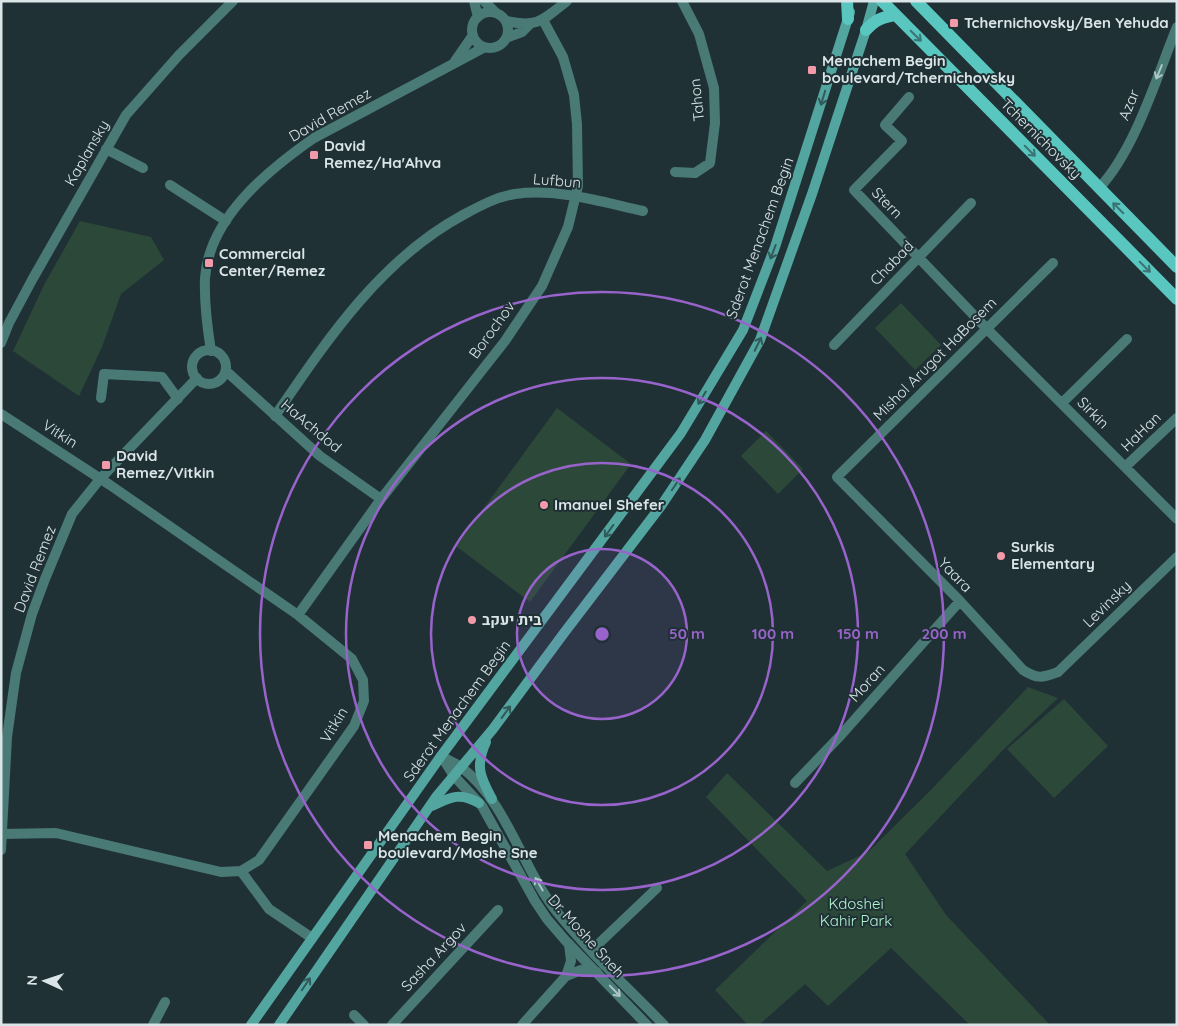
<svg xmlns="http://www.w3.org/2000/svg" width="1178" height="1026" viewBox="0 0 1178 1026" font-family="Quicksand,Heebo,sans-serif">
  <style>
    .green { fill: #2c4839 }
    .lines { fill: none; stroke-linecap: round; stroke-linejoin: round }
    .minor { stroke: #497a76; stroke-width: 10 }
    .tertiary { stroke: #497a76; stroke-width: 10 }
    .secondary { stroke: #53a59f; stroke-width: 10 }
    .primary { stroke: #59c6bf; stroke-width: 12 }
    .oneway { stroke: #3a7474 }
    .oneway2 { stroke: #aec5c6 }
    .oneway3 { stroke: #325a5b }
    .ring { fill: none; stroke: #9864cb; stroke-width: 2.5 }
    .poi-dot { fill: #f39aaa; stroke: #203136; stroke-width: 2 }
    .labels { text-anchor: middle; stroke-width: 4; stroke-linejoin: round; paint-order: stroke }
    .poi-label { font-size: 15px; font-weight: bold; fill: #dae5e8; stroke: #203136; text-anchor: start }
    .street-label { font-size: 15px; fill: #dae5e8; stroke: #203136 }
    .park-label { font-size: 15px; fill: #b0f6cf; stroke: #203136 }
    .centre { fill: #9864cb; stroke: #203136; stroke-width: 2.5 }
    .ring-label { font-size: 15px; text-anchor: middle; font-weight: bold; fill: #9864cb; stroke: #203136; stroke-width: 4; stroke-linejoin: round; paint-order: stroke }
  </style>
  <rect width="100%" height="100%" fill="#203136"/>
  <path class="green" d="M80 221 151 237 164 260 121 294 102 347 79 396 13 351 44 285Z
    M901 303 941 345 915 370 875 328Z
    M557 408 631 464 530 602 456 546Z
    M766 431 803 469 778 494 741 456Z
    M1028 687 1058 698 1003 750 905 854 946 915 1050 1025H970L891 948 828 1006 805 984 759 1025H748L715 990 807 901 706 797 727 773 827 871 868 852 930 791Z
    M1064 699 1108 746 1054 798 1007 749Z"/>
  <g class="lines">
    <path class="minor" d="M474 1 478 17
      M484 1 495 12
      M909 97 885 125 902 141 854 190 987 329 1177 519
      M106 149 143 168
      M675 172 695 173 710 163 715 123 714 88 699 34 682 1
      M170 185 226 221
      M1053 263 837 477 960 601 1023 670C1037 679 1042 678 1058 672
      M1 343 9 323 32 280 126 115 179 55 233 1
      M834 345 971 203
      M226 371 320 456 381 499
      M101 398 104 374 162 377 178 399
      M1062 403 1127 339
      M1 414 110 485 298 615 352 659 363 680 364 701 354 726 259 860 241 871 221 872 56 833 1 834
      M275 416C327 340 380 260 463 215 480 206 496 197 515 194 558 188 602 202 643 211
      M1125 467 1177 418
      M298 615 381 499 505 341 542 286 568 227 578 186 577 124 574 95 563 57 543 20
      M795 783 841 735 960 601
      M241 871 269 909 312 938
      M592 950 657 888
      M566 976 581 970 597 972
      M354 1015 364 1025
      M153 1025 165 1002
      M392 1025 498 910
      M522 1025 566 976 571 961 569 944"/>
    <path class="tertiary" d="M472 30a18 18 0 1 1 36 0a18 18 0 1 1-36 0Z
      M506 21C538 28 543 20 567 1
      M506 38 522 32 530 24
      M455 61 473 35
      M1099 188C1135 150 1157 76 1177 27
      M192 367a17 17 0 1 1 34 0a17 17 0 1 1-34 0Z
      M211 351C207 326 204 303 205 278 209 218 268 170 314 138L485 47
      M1058 672 1177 557
      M441 756C448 760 455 763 461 767 508 803 521 867 557 912 588 951 629 989 664 1025
      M442 757 454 776 482 806 535 901 547 919 565 940 647 1025
      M1 850 7 737 16 673 32 614 45 579 72 514 100 479 197 378"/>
    <path class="secondary" d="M486 742C475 766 480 777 492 799
      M432 806C451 797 460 792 479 803
      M251 1025 441 756 681 433 743 330 775 247 850 12
      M279 1025 436 797 493 729 564 633 661 506 705 440 760 340 812 194 866 30 874 1"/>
    <path class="primary" d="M847 1 848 19
      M882 1 1177 299
      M916 1 1177 267
      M866 30C875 20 882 17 896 15"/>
  </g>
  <defs><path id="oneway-shaft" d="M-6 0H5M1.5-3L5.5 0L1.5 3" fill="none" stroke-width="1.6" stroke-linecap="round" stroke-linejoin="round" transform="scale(1.25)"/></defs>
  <g class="oneway">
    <use href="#oneway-shaft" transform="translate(916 36) rotate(45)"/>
    <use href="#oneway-shaft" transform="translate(1030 151) rotate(45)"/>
    <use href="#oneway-shaft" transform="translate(1118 208) rotate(-135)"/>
    <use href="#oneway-shaft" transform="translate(1145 267) rotate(45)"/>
  </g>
  <g class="oneway2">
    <use href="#oneway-shaft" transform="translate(1159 72) rotate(112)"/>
    <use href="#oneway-shaft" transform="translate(539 884) rotate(-120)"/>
    <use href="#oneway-shaft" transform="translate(615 991) rotate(46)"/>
  </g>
  <g class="oneway3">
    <use href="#oneway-shaft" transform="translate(823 98) rotate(107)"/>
    <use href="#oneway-shaft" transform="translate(773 252) rotate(111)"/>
    <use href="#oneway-shaft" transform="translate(758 344) rotate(-64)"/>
    <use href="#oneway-shaft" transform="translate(702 398) rotate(121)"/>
    <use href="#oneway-shaft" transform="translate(676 484) rotate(-56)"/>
    <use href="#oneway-shaft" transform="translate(609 531) rotate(126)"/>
    <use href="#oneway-shaft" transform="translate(506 712) rotate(-54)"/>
    <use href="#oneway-shaft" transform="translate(306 984) rotate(-56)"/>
  </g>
  <circle cx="602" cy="634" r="85" fill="#9864cb" fill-opacity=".12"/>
  <g class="ring">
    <circle cx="602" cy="634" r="85"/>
    <circle cx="602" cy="634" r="171"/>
    <circle cx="602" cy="634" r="256"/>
    <circle cx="602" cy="634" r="342"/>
  </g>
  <g class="poi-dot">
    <rect x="949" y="18" width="10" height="10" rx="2.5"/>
    <rect x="807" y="65" width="10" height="10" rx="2.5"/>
    <rect x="309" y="150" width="10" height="10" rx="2.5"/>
    <rect x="204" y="258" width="10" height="10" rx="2.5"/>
    <rect x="101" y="460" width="10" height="10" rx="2.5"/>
    <circle cx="544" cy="505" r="5"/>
    <circle cx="1001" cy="556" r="5"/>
    <circle cx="472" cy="620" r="5"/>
    <rect x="363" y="840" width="10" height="10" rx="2.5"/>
  </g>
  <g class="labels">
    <g class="poi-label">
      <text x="964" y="28">Tchernichovsky/Ben Yehuda</text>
      <text x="822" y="66">Menachem Begin<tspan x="822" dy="17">boulevard/Tchernichovsky</tspan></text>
      <text x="324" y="151">David<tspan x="324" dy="17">Remez/Ha'Ahva</tspan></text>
      <text x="219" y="259">Commercial<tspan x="219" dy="17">Center/Remez</tspan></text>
      <text x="116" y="461">David<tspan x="116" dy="17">Remez/Vitkin</tspan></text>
      <text x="554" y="510">Imanuel Shefer</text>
      <text x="1011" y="552">Surkis<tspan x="1011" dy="17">Elementary</tspan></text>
      <text x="482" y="625">בית יעקב</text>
      <text x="378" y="841">Menachem Begin<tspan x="378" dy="17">boulevard/Moshe Sne</tspan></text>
    </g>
    <g class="street-label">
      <text transform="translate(697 100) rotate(-96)" y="5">Tahon</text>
      <text transform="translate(1129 105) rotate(-68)" y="5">Azar</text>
      <text transform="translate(330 115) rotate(-30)" y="5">David Remez</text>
      <text transform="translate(1041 139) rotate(45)" y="5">Tchernichovsky</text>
      <text transform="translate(87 153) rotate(-60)" y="5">Kaplansky</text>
      <text transform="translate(557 181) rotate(5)" y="5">Lufbun</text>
      <text transform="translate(887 203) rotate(46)" y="5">Stern</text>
      <text transform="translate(760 238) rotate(-70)" y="5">Sderot Menachem Begin</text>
      <text transform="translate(892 263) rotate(-46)" y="5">Chabad</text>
      <text transform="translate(492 330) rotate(-54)" y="5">Borochov</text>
      <text transform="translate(935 359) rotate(-45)" y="5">Mishol Arugot HaBosem</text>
      <text transform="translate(1093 413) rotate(45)" y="5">Sirkin</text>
      <text transform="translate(311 426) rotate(40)" y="5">HaAchdod</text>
      <text transform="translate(1141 432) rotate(-44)" y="5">HaHan</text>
      <text transform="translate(60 434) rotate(33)" y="5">Vitkin</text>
      <text transform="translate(35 569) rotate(-69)" y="5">David Remez</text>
      <text transform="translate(955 575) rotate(46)" y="5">Yaara</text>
      <text transform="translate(1107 604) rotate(-44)" y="5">Levinsky</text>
      <text transform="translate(867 683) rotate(-48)" y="5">Moran</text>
      <text transform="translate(457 711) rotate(-54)" y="5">Sderot Menachem Begin</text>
      <text transform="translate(334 725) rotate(-59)" y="5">Vitkin</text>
      <text transform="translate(586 936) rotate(48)" y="5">Dr. Moshe Sneh</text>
      <text transform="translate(434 957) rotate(-47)" y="5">Sasha Argov</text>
    </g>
    <g class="park-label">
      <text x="856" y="909">Kdoshei<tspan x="856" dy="17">Kahir Park</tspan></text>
    </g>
  </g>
  <circle cx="602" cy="634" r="8" class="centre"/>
  <g class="ring-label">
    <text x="687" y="639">50 m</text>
    <text x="773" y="639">100 m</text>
    <text x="858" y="639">150 m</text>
    <text x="944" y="639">200 m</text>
  </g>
  <rect width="1178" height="1026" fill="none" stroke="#dae5e8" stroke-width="5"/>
  <g transform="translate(45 981) rotate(273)" stroke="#203136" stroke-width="4" paint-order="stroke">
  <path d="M0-4L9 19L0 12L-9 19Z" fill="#dae5e8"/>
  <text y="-8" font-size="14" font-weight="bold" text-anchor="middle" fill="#dae5e8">N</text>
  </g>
</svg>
